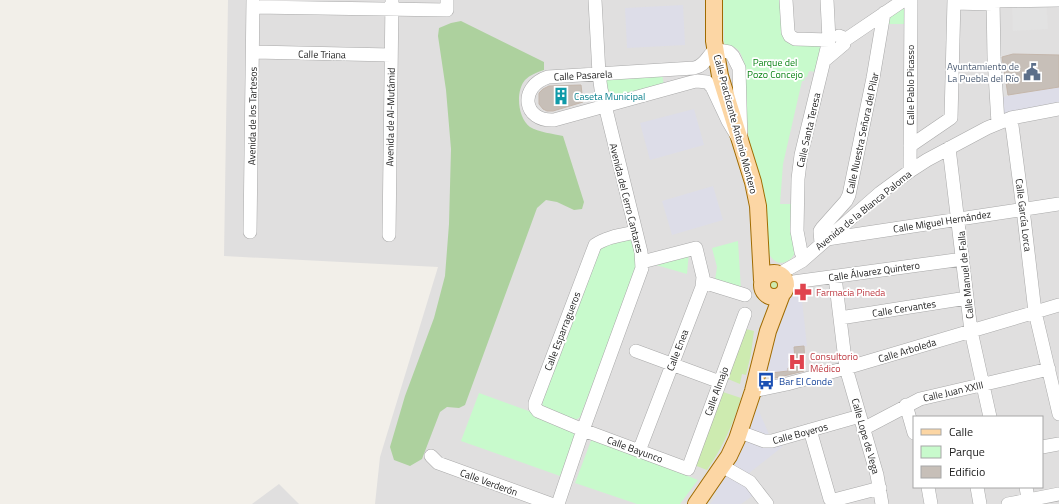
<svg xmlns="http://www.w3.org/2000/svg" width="1059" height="504" viewBox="0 0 1059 504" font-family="'Titillium Web',sans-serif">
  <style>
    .residential { fill: #e0dfdf; fill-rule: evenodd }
    .grass { fill: #cdebb0 }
    .forest { fill: #add19e }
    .park { fill: #c8facc }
    .parking { fill: #e2e2e2 }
    .plaza { fill: #dddde8 }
    .building { fill: #c7bfb8; stroke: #c4b6ab }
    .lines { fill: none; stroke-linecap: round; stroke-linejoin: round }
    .minor-casing { stroke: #a9a9a9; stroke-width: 14 }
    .major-casing { stroke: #a06b00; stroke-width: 18 }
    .minor { stroke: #fff; stroke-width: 13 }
    .major { stroke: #fcd6a4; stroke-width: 16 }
    .labels { text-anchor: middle; stroke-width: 3.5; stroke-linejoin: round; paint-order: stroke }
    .street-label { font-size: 10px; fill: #222; stroke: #fff }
    .park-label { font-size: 10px; fill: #0c8416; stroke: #fff }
    .service-label { font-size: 10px; fill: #4e5e75; stroke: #fff; text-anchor: end }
    .culture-label { font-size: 10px; fill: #0d838f; stroke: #fff; text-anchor: start }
    .health-label { font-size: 10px; fill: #be3a42; stroke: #fff; text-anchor: start }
    .transit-label { font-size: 10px; fill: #164399; stroke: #fff; text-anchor: start }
  </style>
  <rect width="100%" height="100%" fill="#f2efe9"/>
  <path class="residential" d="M228 0H1059V504H375L380 457 438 267 224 256ZM914 417H1042V487H914Z
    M279 484 299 504H252Z"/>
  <path class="grass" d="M767 285a7 7 0 1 1 14 0a7 7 0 1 1-14 0Z
    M746 329 754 331 751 354 746 375 742 374 740 384 728 379Z
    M723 392 741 398C733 424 723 447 707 470L694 465Z"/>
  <path class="forest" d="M461 21 544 62V70C537 72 530 75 525 80 515 92 518 118 530 127 538 132 554 134 563 136L584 202 582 209 574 210 557 202 546 200 537 208 465 405 459 408 447 407 440 412 422 459 410 466 394 460 390 447 405 396 434 318 445 276 449 224 451 149 446 90 438 36 439 28 451 23Z"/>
  <path class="park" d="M723 0H782L785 33 821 45 817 72 809 71 807 77H805L804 81H802L783 164 780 204H792L795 252C793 260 782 266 775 261 771 258 769 254 767 250L748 133 744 62C740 50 738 47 725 45L724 44Z
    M906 5 907 24H885L886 20Z
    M662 74 664 85 614 99C606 96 605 86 607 78Z
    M629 239 633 241 638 265 580 417 574 421 542 408 543 401 595 257 602 246Z
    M738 241 741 290 715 280 717 267 712 248Z
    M689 252 687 274 656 265Z
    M479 393 534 413 576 432 560 476 461 441Z
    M592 438 698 480 680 504H637L575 483Z"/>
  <path class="parking" d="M1046 0 1048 29 1013 31 1012 1Z"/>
  <path class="plaza" d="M683 5 685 45 627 48 625 8Z
    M1059 87V109L998 123 997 98Z
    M694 109 704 145 650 160 640 123Z
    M713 186 723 220 672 235 662 201Z
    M800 282 807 346 794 347 795 359H789L790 368H788V371L757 375 784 291Z
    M748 409H758L772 441 780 439 782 447 743 478 758 492 741 504H710L718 493 708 486Z"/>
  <path class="building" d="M1013 54 1059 55V87L1008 95 1002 57Z
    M581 85 583 102 553 111H547L543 109 539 104V93L543 89 549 86Z
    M804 346 805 365H804V371L771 379V373L788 371V368H790L789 359H795L794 347Z"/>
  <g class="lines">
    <g class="minor-casing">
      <path id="minor" d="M786 0 788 32 790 36 795 39 829 40
        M993 0 994 57 998 123
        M993 1 1059 0
        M954 3 993 4
        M253 7 447 10V0
        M845 40 904 0
        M718 50 729 52 733 56 739 68 741 143 728 121 712 87 707 82 697 81 692 82 554 120C523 122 518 87 548 77L694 68C708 65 707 52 718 50Z
        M253 52 391 55
        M825 60 844 44V38L839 36
        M1011 118 1023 209 1035 312 1059 414
        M910 146 951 118 954 0
        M949 148 971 331 990 417
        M910 171 911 0
        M250 232 253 0
        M636 232C622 235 606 237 595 245L535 403V407L538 411 583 430 688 469 745 314
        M389 235 392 0
        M827 239 1059 204
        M821 243 820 231 822 228 846 201 849 195 873 78 884 13
        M804 259 801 252 797 231 798 179 801 155 829 40 827 0
        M779 274 802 261 880 193 910 171 927 160 987 128 1011 118 1059 109
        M835 277 846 368 877 475 882 504
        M703 282 745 295
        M786 283 963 259
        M840 318 967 298
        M636 351 720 382
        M753 391 787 384 846 368 1059 305
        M906 405 914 433
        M863 429 920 399 1049 369
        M810 430 830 499 834 500 880 488
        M740 432 764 441H772L860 416
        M1042 447 1059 444
        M639 451 702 287 703 277 696 248 642 262
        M431 456 438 463 551 504
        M722 466 750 482 767 504
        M928 487 931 504
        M977 487 980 504
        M1026 487 1029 504
        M558 504 583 430 642 268 641 252 601 89 599 74 595 0
        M1008 504 1059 494"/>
    </g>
    <g class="major-casing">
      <path id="major" d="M714 0V41L720 76 753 182 758 206 762 280
        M762 285a12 12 0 1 1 24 0a12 12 0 1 1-24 0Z
        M696 504 729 456 737 439 753 391 768 331 782 294"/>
    </g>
    <use href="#minor" class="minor"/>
    <use href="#major" class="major"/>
  </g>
  <defs>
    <g id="civic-bare" transform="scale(1.38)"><path d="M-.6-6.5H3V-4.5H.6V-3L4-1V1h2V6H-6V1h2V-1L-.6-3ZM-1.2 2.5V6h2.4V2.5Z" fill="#5c6f8a" stroke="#fff" stroke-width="2.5" paint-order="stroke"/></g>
    <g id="building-bare" transform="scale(1.38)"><path d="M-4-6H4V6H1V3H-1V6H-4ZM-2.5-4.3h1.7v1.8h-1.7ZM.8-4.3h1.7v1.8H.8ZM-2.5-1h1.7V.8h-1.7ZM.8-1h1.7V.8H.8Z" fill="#0f9aa8" stroke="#fff" stroke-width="2.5" paint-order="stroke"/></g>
    <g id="pharmacy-bare" transform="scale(1.38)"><path d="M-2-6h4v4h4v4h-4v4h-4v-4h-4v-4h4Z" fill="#e0444e" stroke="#fff" stroke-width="2.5" paint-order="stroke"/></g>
    <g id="hospital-bare" transform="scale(1.38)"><path d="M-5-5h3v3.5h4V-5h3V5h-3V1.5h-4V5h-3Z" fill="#e0444e" stroke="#fff" stroke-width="2.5" paint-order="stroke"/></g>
    <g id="bus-bare" transform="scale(1.38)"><path d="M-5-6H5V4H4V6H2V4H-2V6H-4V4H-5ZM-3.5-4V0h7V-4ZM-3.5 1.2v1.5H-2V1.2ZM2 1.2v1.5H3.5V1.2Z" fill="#1a4fb4" stroke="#fff" stroke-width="2.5" paint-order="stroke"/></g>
  </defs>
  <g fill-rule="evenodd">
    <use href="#civic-bare" x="1032" y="72"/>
    <use href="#building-bare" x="561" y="96"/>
    <use href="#pharmacy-bare" x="803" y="292"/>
    <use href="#hospital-bare" x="797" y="362"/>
    <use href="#bus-bare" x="766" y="381"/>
  </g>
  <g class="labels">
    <g class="street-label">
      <text transform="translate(322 54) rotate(1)" y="4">Calle Triana</text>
      <text transform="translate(583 75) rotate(-3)" y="4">Calle Pasarela</text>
      <text transform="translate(910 85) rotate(-90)" y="4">Calle Pablo Picasso</text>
      <text transform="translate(252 116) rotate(-89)" y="4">Avenida de los Tartesos</text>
      <text transform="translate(390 117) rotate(-89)" y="4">Avenida de Al-Mutámid</text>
      <text transform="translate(736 124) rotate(75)" y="4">Calle Practicante Antonio Montero</text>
      <text transform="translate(808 130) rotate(-77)" y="4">Calle Santa Teresa</text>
      <text transform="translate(862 133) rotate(-78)" y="4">Calle Nuestra Señora del Pilar</text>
      <text transform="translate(627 198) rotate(76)" y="4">Avenida del Cerro Cantares</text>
      <text transform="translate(863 210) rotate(-39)" y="4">Avenida de la Blanca Paloma</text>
      <text transform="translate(1024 215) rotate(83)" y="4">Calle García Lorca</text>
      <text transform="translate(942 221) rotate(-9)" y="4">Calle Miguel Hernández</text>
      <text transform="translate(874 271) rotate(-8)" y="4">Calle Álvarez Quintero</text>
      <text transform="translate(965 275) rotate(-96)" y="4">Calle Manuel de Falla</text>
      <text transform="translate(904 308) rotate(-9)" y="4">Calle Cervantes</text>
      <text transform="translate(562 331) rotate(-69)" y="4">Calle Esparragueros</text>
      <text transform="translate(677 350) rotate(-69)" y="4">Calle Enea</text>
      <text transform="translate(907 350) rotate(-17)" y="4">Calle Arboleda</text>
      <text transform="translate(716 391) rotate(-70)" y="4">Calle Almajo</text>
      <text transform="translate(953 391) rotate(-13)" y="4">Calle Juan XXIII</text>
      <text transform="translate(800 433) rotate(-15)" y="4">Calle Boyeros</text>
      <text transform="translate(866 436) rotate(74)" y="4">Calle Lope de Vega</text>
      <text transform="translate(635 449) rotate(20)" y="4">Calle Bayunco</text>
      <text transform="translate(489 482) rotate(20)" y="4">Calle Verderón</text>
    </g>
    <g class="park-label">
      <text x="775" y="66">Parque del<tspan x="775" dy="12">Pozo Concejo</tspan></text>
    </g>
    <g class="service-label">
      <text x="1019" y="70">Ayuntamiento de<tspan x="1019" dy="12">La Puebla del Río</tspan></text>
    </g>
    <g class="culture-label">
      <text x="574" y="100">Caseta Municipal</text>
    </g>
    <g class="health-label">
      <text x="816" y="296">Farmacia Pineda</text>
      <text x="810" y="360">Consultorio<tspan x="810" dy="12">Médico</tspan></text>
    </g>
    <g class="transit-label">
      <text x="779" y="385">Bar El Conde</text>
    </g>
  </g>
  <rect x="913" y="416" width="130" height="72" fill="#ffffff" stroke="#a7a7a7"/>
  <rect x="921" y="429" width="20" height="6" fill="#fcd6a4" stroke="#a7a7a7"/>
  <text x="949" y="436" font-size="12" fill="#222222">Calle</text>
  <rect x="921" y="446" width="20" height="12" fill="#c8facc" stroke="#a7a7a7"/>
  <text x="949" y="456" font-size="12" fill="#222222">Parque</text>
  <rect x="921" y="466" width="20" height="12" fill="#c7bfb8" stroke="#a7a7a7"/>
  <text x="949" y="476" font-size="12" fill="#222222">Edificio</text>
</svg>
